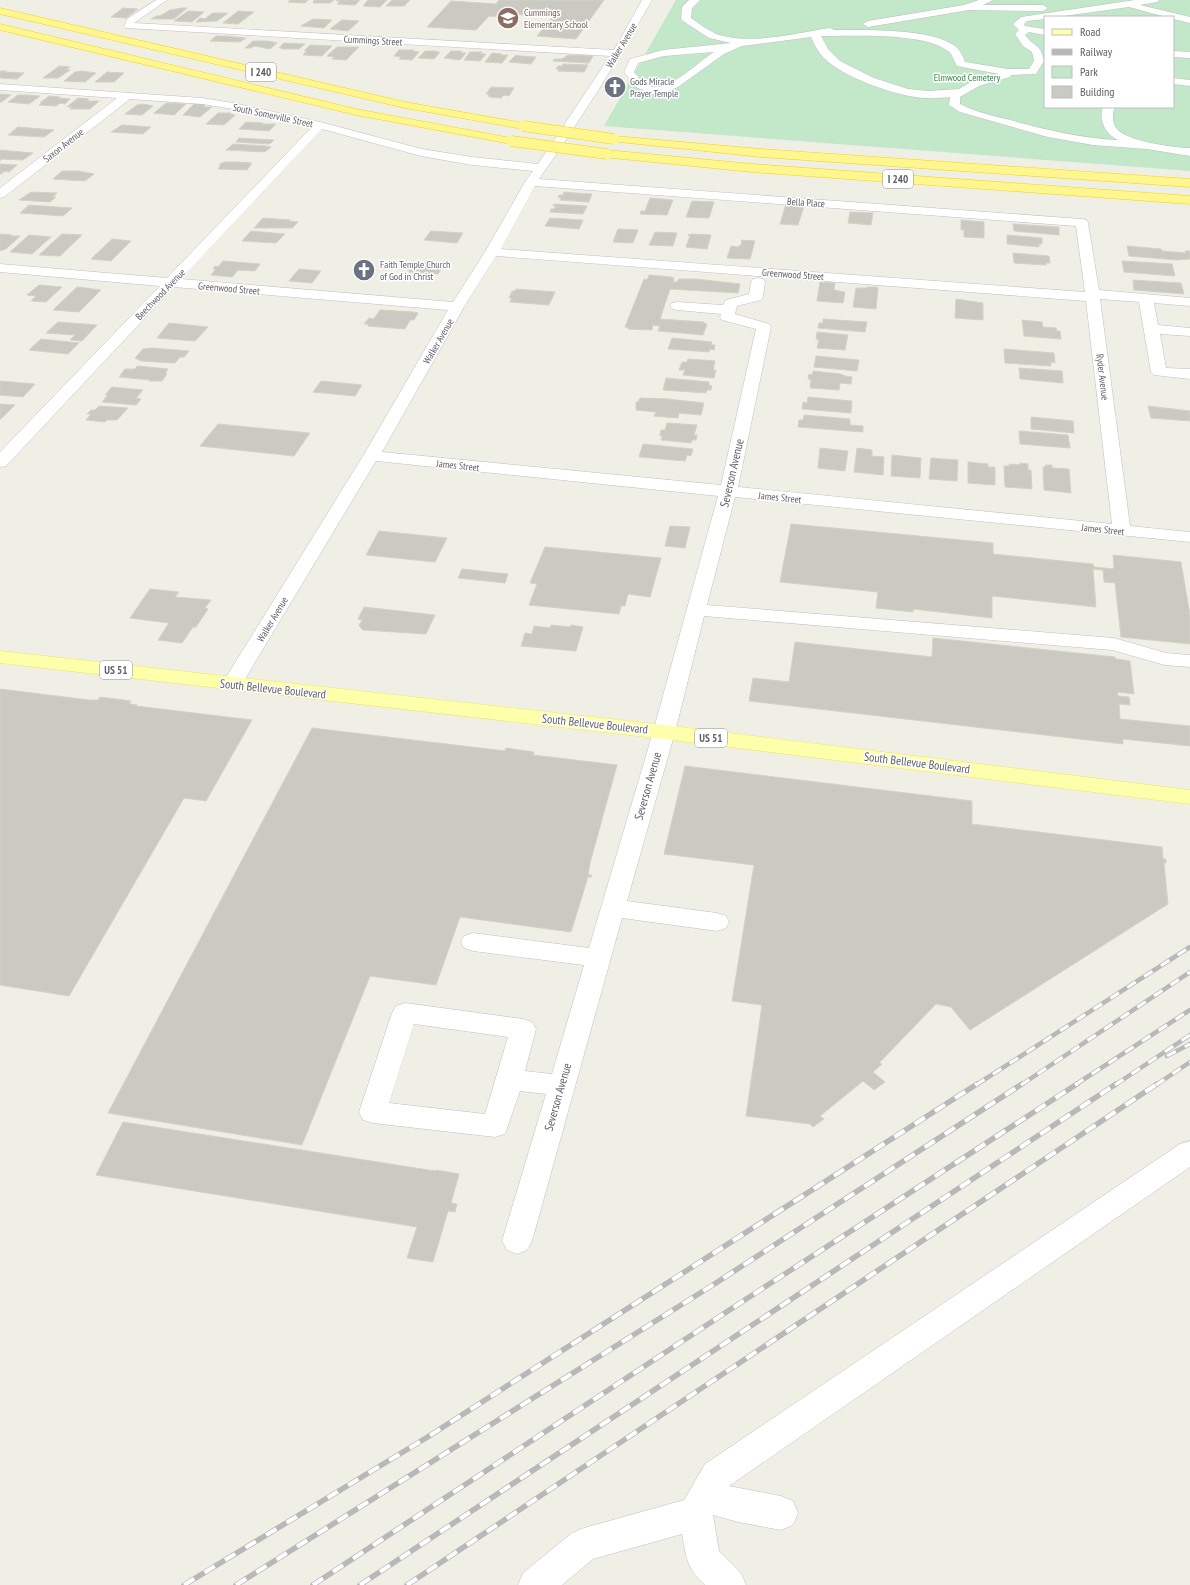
<svg xmlns="http://www.w3.org/2000/svg" width="1190" height="1585" viewBox="0 0 1190 1585" font-family="'PT Sans Narrow',sans-serif">
  <style>
    .green { fill: #c2e7c9; fill-rule: evenodd }
    .building { fill: #cbcac2; stroke: #d5d2c4 }
    .lines { fill: none; stroke-linecap: round; stroke-linejoin: round }
    .minor-casing { stroke: #bdbec4; stroke-width: 1 }
    .major-casing { stroke: #f3e45b; stroke-width: 1 }
    .highway-casing { stroke: #f5d500; stroke-width: 1 }
    .minor { fill: #fff; fill-rule: evenodd }
    .major { fill: #fdffab; fill-rule: evenodd }
    .highway { fill: #fef68e; fill-rule: evenodd }
    .rail-far1-casing { stroke: #b8b8b9; stroke-width: 4.5 }
    .rail-casing { stroke: #b8b8b9; stroke-width: 5.5 }
    .rail-far1 { stroke: #fff; stroke-width: 3; stroke-dasharray: 10; stroke-linecap: butt }
    .rail { stroke: #fff; stroke-width: 4; stroke-dasharray: 12; stroke-linecap: butt }
    .highway-bridge-casing { stroke: #f5d500; stroke-width: 11; stroke-linecap: butt }
    .highway-bridge { stroke: #fef68e; stroke-width: 10 }
    .labels { text-anchor: middle; stroke-width: 3; stroke-linejoin: round; paint-order: stroke }
    .far-education-label { font-size: 10px; fill: #785e54; stroke: #fff; text-anchor: start }
    .far-street-label { font-size: 10px; fill: #5d5f66; stroke: #fff }
    .far-park-label { font-size: 10px; fill: #348647; stroke: #fff }
    .far-worship-label { font-size: 10px; fill: #5b616d; stroke: #fff; text-anchor: start }
    .shield { fill: #fff; stroke: #8e8f94; stroke-width: 1 }
    .shield-label { font-size: 11px; font-weight: bold; fill: #5d5f66 }
    .street-label { font-size: 12px; fill: #5d5f66; stroke: #fff }
  </style>
  <rect width="100%" height="100%" fill="#f0efe6"/>
  <path class="green" d="M676 0H1190V171L604 126ZM1045 17H1173V107H1045Z"/>
  <path class="building" d="M290 0H308L305 3 288 2Z
    M314 0H334L330 3H313Z
    M337 0H360L355 5 337 4 340 1H336Z
    M368 0H387L380 7 363 6Z
    M392 0H410L404 6H386Z
    M499 0H604L576 39 537 36 555 14 529 12 526 15 509 14 507 17 489 16 476 30 427 27 451 1 496 4Z
    M123 8 138 9 126 18 111 17Z
    M182 8H187L174 19H151L156 16H162H160L170 10Z
    M188 11 204 12 192 22 174 21Z
    M238 11 254 12 238 24 223 23Z
    M212 13H228L217 21 196 22 200 18 205 19Z
    M313 19 332 20 324 28 301 26Z
    M342 20 359 21 348 31 330 29Z
    M216 36H226L246 38 240 42 210 41Z
    M253 41H268L277 43 270 49 254 46 251 48H245Z
    M284 43 305 44 299 49H281L282 48H279Z
    M310 45 332 46 322 56 303 55 307 51H304Z
    M337 47H359L346 60 332 59 334 57 327 56Z
    M399 50H414L413 51 419 52 412 60 399 59 401 57 394 56Z
    M425 51H437L436 52H440L434 59 418 58Z
    M451 51H462L461 53H466L460 60 444 58Z
    M470 52H482L481 54H486L480 61 464 60Z
    M492 53 502 54 501 55H508L502 63 485 62Z
    M516 55 520 56 536 57 531 64 509 62Z
    M568 55 593 56 589 63 553 61 554 59H562Z
    M563 64 588 65 584 72 558 71 559 69H556L558 66H562Z
    M59 66 70 67 66 69 70 70 58 78H43Z
    M0 71H7L5 72 24 73 17 79 0 78Z
    M82 71 96 73 85 82 64 81 75 72Z
    M107 72 124 73 114 82H95Z
    M491 87 514 88 509 96 504 95 501 98 490 97 488 96 489 94H486Z
    M0 94 11 95 0 103Z
    M18 95H28L40 96 29 104 8 102Z
    M49 96 60 97 58 98 70 99 65 104 60 103 56 106 39 105 42 103H40Z
    M78 98 89 99 87 101H99L90 109H70L72 107H67Z
    M166 103 186 104 174 115 154 113Z
    M143 104 153 106 142 115 125 114 137 105Z
    M194 104H205L204 107H212L200 117 183 115Z
    M218 113H231L230 114 235 115 224 125 206 124Z
    M246 122 263 123 262 124H276L269 131 239 129Z
    M122 125 151 127 143 134 111 132Z
    M18 127 54 130 44 137 8 135Z
    M239 138 274 140 270 144 236 142Z
    M233 144 266 146 271 147 265 152 226 150Z
    M0 150 33 153 23 160 2 159 0 161Z
    M225 162H237L252 163 247 170 218 169 221 165H219L220 164Z
    M0 164 17 165 9 172 5 171 1 174H0Z
    M62 171H78L94 174 85 181 53 179Z
    M31 192 57 193 53 197H56L50 202 19 200Z
    M564 192 576 193 592 194 589 202 560 200 561 198 558 197 559 195H563Z
    M650 198 673 200 667 215 640 214 641 211H645Z
    M692 201 714 202 709 218 686 217Z
    M554 204 587 206 583 214 550 212 551 209H554L556 206H553Z
    M786 204 804 206 798 225 780 224Z
    M29 205 72 208 63 216 20 213Z
    M850 212 873 213 871 225 848 223Z
    M263 218 290 220 289 221 298 222 292 228H254Z
    M550 218 583 220 579 229 545 226Z
    M961 220 984 222V238L964 237V230H961Z
    M1013 224 1059 227V235L1014 231Z
    M618 229 638 230 633 243 613 242Z
    M251 231 285 234 276 243 242 241Z
    M431 231 463 233 457 243 424 240Z
    M655 232 677 233 673 246 649 245Z
    M0 234 12 235 11 236H20L6 249 0 251Z
    M62 234 82 235 60 256 39 255Z
    M691 234 711 235 707 249 686 247 690 236 688 235Z
    M29 235 51 237 32 254 10 252Z
    M1007 235 1042 238V244H1039V247L1007 244Z
    M112 239 131 241 111 261 91 259Z
    M742 240 755 241 750 259 727 258 731 246 738 247 741 245Z
    M1127 246 1161 249 1162 251 1186 253 1185 251H1190V259L1177 260 1129 256Z
    M1013 253 1049 256 1050 263H1046V265L1014 263Z
    M223 261 260 264 255 271 238 270 232 277 211 275 216 269H213L215 266 218 267Z
    M1122 261 1172 264 1175 276 1124 272Z
    M415 262 444 264 438 274 409 272 410 270H407L409 267H412Z
    M299 269 321 271 312 283 289 281Z
    M649 275 671 277 674 278 673 282H677L679 279H696L740 284 738 293 670 289 660 319 704 322V323L707 324 703 335 658 331 660 326 653 325 652 330 628 329 629 328 625 327 644 279 647 280Z
    M1133 280 1181 283 1184 294 1134 290Z
    M820 282 835 283 834 290 845 292 843 303 817 301Z
    M39 285 62 287 46 302 31 301 36 296 27 295Z
    M77 287 101 290 79 312 53 310Z
    M867 287H877L878 289 876 309 853 307 856 288H867Z
    M516 289 555 292 549 305 510 302 512 298H509L512 291H515Z
    M956 299 983 303V320L955 318Z
    M380 310 413 312 418 313 414 320H410L405 329 368 326V324H364L369 318 373 319 376 316Z
    M823 319 867 322 865 332 818 328 819 323H823Z
    M1022 320 1042 322 1043 327 1056 328 1057 331H1060L1061 339 1024 336Z
    M58 322 97 325 82 341 70 340 75 335 46 333Z
    M169 323 208 327 195 341 157 338Z
    M817 332 848 335 845 350 817 348 819 340 816 339Z
    M672 338 712 342 711 345H715L714 350 710 349 709 352 668 349Z
    M41 339 79 343 68 354 29 350Z
    M152 348 189 351 184 357H180L175 363 141 361 135 358 143 349Z
    M1004 349 1054 353 1055 363 1050 362 1051 366 1005 363Z
    M816 356 859 360 857 371 814 367Z
    M688 359 715 361 713 370H716L714 378 683 375 685 370H679L682 362H687Z
    M137 366 168 369 165 374H167L162 381H149L150 380 119 377 125 369H135Z
    M1019 368 1062 371 1063 383 1020 379Z
    M813 371 841 374 845 376 852 377 851 384 840 383 839 390 810 388 811 379H808L809 374 812 375Z
    M666 378 709 382V385L712 386 711 390H707L706 393 663 390Z
    M0 381 35 384 23 397 0 395Z
    M321 381 362 385 355 396 313 392Z
    M112 387 143 390 136 398 141 399 136 405 102 402 108 395H105Z
    M808 397 852 401 851 413 802 409 803 402 807 403Z
    M640 398 668 399 704 403 701 415 679 413 678 418 654 416 656 412 636 410V402H638Z
    M0 404 15 405 1 419H0Z
    M99 406 128 408 117 420H107L105 422 86 420 91 414H87L91 410H95Z
    M1148 406 1190 411V421L1151 418Z
    M804 415 850 419V425L863 426V432L798 427 799 420H803Z
    M1031 417 1073 421 1074 433 1031 429Z
    M667 423 697 425 694 435H697L696 440H692L691 443 661 440 663 436H660L661 430H665Z
    M218 424 310 433 294 456 200 446Z
    M1019 431 1068 435 1070 448 1020 444Z
    M643 444 693 449 691 456 687 455 685 461 639 457Z
    M820 448 848 451 845 471 818 468Z
    M857 448 872 450V456L884 457 883 475 854 472Z
    M892 455 921 458 920 478 891 476Z
    M931 458 958 460 957 481 929 479Z
    M968 462 988 464V467H995V485L968 483Z
    M1020 463 1028 464V470H1031L1032 489 1005 487 1004 466H1009V464L1020 465Z
    M1045 465H1052V468L1069 469 1071 493 1044 490 1043 467H1046Z
    M791 524 993 543V554L1093 564 1094 567 1113 569V568H1114L1113 555 1181 562 1190 615V644L1121 637 1115 583 1104 582 1103 570 1093 569 1096 607 992 596V618L913 609V612L876 608 878 592 780 582Z
    M670 526 690 527 685 548 665 546Z
    M379 531 447 538 435 562 366 555Z
    M545 547 661 558 650 597 628 594 625 606H621L619 614 529 605 537 584 530 583Z
    M462 569 508 574 505 583 458 578Z
    M150 589 179 592 175 597 211 600 205 608 208 609 196 627H193L182 643 158 640 169 623 130 618Z
    M364 607 435 615 426 634 363 630 359 626 362 620 358 619Z
    M551 625 570 627 571 625 583 627 576 651 521 646 525 633 532 634 534 626 550 628Z
    M933 638 1115 657 1116 659 1130 661 1134 694 1117 692 1118 696 1129 697 1130 705 1119 704 1120 719 1190 726V746L1123 739V744L749 701 753 678 789 682 795 642 932 657Z
    M0 689 89 700H98L100 697 131 701 129 704 137 705 136 706 252 720 206 801 184 798 69 996 0 985Z
    M312 728 505 751 506 748 534 752 533 755 617 765 590 863 588 875H592L591 877H588L571 932 460 917 436 985 370 976 302 1145 108 1113Z
    M685 766 972 801V824L1162 847 1163 859H1166V863H1164L1168 904 970 1030 951 1007 936 1004 879 1063 882 1064 873 1072 885 1082 874 1090 863 1081 820 1116 824 1119 813 1127 810 1124 746 1116 762 1005 732 1001 754 865 664 854Z
    M123 1122 435 1171 436 1170 459 1174 451 1203 457 1204 455 1212 448 1211 433 1262 407 1258 417 1227 96 1175Z"/>
  <g class="lines">
    <g class="minor-casing">
      <path id="minor" d="M156 0H167L134 23 614 50 642 0H652C617 61 579 123 539 179L1082 219 1087 220 1088 223 1099 290 1190 298V306L1154 303 1158 325 1190 328V336L1160 334 1166 368 1190 369V379L1154 375 1151 372 1139 302 1100 299 1130 526 1190 532V542L735 497 707 605 1114 638 1166 653 1190 655V667L1165 665 1112 650 704 616 675 732 627 901 717 913 726 916 729 922 726 928 717 931 622 918 532 1241 527 1250 517 1254 507 1250 502 1241 546 1094 520 1091 505 1134 495 1137 373 1123 363 1120 359 1112 392 1013 396 1006 405 1003 523 1019 532 1022 536 1029 525 1071 552 1074 584 965 473 951 464 948 461 942 464 936 473 933 589 948 653 732 718 496 376 461 242 684 239 688 232 690 225 688 222 684 363 456 448 310 174 287 6 466 0 467V452L160 286 0 272V264L167 278 312 127 233 109 202 104 130 99 4 197 0 198V188L117 98 0 90V84L202 98 233 103 320 122 422 149 472 157 538 164 610 56 126 28 124 26 127 19ZM322 129 421 156 472 165 533 171 525 182 485 252 453 302 181 279ZM535 186 1076 226 1085 292 501 249ZM496 256 1086 301 1112 524 738 487 771 327 769 324 735 314 737 306 761 300 763 297 765 282 763 279 758 278 753 279 751 282 749 294 726 300 723 305 677 302 672 303 670 306 672 309 677 310 721 314 720 317 722 320 756 329 721 485 382 452 464 307ZM414 1024 508 1037 485 1114 389 1103Z
        M689 0H700L692 8 691 18C701 25 711 33 723 36 757 44 796 33 830 28L834 30C865 30 931 28 955 46 960 50 963 56 965 62L1008 69H1029L1034 61 1032 52 1023 46 1015 34 1019 30 1013 24 1021 17 1135 0H1159L1157 2 1140 5 1190 17V23L1173 19V17H1166L1129 7 1057 17H1045V19L1027 21 1024 24 1025 26 1045 29V35L1029 32 1025 35C1035 48 1041 44 1044 61L1036 74 1011 75 1010 77 979 86 960 97V104C975 112 993 116 1010 120 1046 130 1081 138 1118 140 1106 134 1098 121 1103 107H1115C1112 113 1112 123 1116 128 1124 141 1175 148 1190 148V156L1147 149 1093 145 1048 137 960 112 949 105 950 97C939 98 927 99 916 97 891 94 841 76 824 58 818 52 814 44 811 37L742 46 724 54 678 87 663 93 651 94 636 87 624 72 630 59 663 50 731 43 709 38 683 21 681 19 682 7ZM821 36C852 36 924 32 948 51 953 55 954 61 957 66L999 74 971 82 959 89 928 91 908 89 874 78 840 61 828 49ZM714 52C699 61 671 90 653 87 645 86 639 78 634 72L638 63 664 56Z
        M979 0H993L983 5H1043L1048 8 1043 11 969 10 868 27 863 24 868 21 964 5Z
        M1173 51 1190 52V58L1173 57Z
        M1173 78 1190 80V86L1173 84Z
        M1190 1141V1167L729 1486 781 1496 793 1501 798 1513 793 1525 781 1530 738 1522 713 1515 719 1551 741 1573 746 1585H705C686 1566 687 1560 682 1534L593 1559 562 1585H518L523 1573 572 1533 584 1528 684 1500 705 1464 1180 1144Z"/>
    </g>
    <g class="major-casing">
      <path id="major" d="M0 651 664 725 1190 790V804L664 739 0 663Z"/>
    </g>
    <g class="highway-casing">
      <path id="highway" d="M0 8 405 102 523 123 527 124 529 126 527 128 523 129 405 108 0 14Z
        M0 24 356 109 511 138 515 139 517 141 515 143 511 144 356 115 0 30Z
        M614 136 761 149 1190 179V187L761 157 610 141 608 139 610 137Z
        M607 150 752 164 1190 196V204L752 172 603 157 601 154 603 151Z"/>
    </g>
    <use href="#minor" class="minor"/>
    <use href="#major" class="major"/>
    <use href="#highway" class="highway"/>
    <g class="rail-far1-casing">
      <path id="rail-far1" d="M1167 1056 1190 1044
        M976 1085 1190 947
        M1021 1085 1190 972
        M1075 1085 1190 1010
        M1115 1085 1190 1035
        M1156 1085 1190 1062"/>
    </g>
    <g class="rail-casing">
      <path id="rail" d="M184 1585 426 1438 977 1084
        M236 1585 716 1283 1022 1084
        M313 1585 731 1309 1077 1084
        M360 1585 1116 1084
        M407 1585 1157 1084"/>
    </g>
    <use href="#rail-far1" class="rail-far1"/>
    <use href="#rail" class="rail"/>
    <g class="highway-bridge-casing">
      <path id="highway-bridge" d="M523 126 614 139
        M511 141 607 154"/>
    </g>
    <use href="#highway-bridge" class="highway-bridge"/>
  </g>
  <defs>
    <g id="school-disc" transform="scale(1.15)"><circle r="9.5" fill="#8d6e63" stroke="#fff"/><path d="M0-5L7-2L0 1L-7-2ZM-4 1L0 2.5L4 1V4Q0 6-4 4Z" fill="#fff"/></g>
    <g id="church-disc" transform="scale(1.15)"><circle r="9.5" fill="#6b7280" stroke="#fff"/><path d="M-1.2-6h2.4v3.5h3.3v2.4h-3.3V6h-2.4V-.1h-3.3v-2.4h3.3Z" fill="#fff"/></g>
  </defs>
  <g fill-rule="evenodd">
    <use href="#school-disc" x="508" y="18"/>
    <use href="#church-disc" x="615" y="87"/>
    <use href="#church-disc" x="364" y="270"/>
  </g>
  <g class="labels">
    <g class="far-education-label">
      <text x="524" y="16">Cummings<tspan x="524" dy="12">Elementary School</tspan></text>
    </g>
    <g class="far-street-label">
      <text transform="translate(373 40) rotate(3)" y="4">Cummings Street</text>
      <text transform="translate(621 45) rotate(-59)" y="4">Walker Avenue</text>
      <text transform="translate(273 115) rotate(12)" y="4">South Somerville Street</text>
      <text transform="translate(63 145) rotate(-38)" y="4">Saxon Avenue</text>
      <text transform="translate(806 202) rotate(4)" y="4">Bella Place</text>
      <text transform="translate(793 274) rotate(4)" y="4">Greenwood Street</text>
      <text transform="translate(229 288) rotate(5)" y="4">Greenwood Street</text>
      <text transform="translate(160 294) rotate(-46)" y="4">Beechwood Avenue</text>
      <text transform="translate(438 341) rotate(-60)" y="4">Walker Avenue</text>
      <text transform="translate(1103 377) rotate(83)" y="4">Ryder Avenue</text>
      <text transform="translate(458 465) rotate(6)" y="4">James Street</text>
      <text transform="translate(780 497) rotate(6)" y="4">James Street</text>
      <text transform="translate(1103 529) rotate(6)" y="4">James Street</text>
      <text transform="translate(272 619) rotate(-59)" y="4">Walker Avenue</text>
    </g>
    <g class="far-park-label">
      <text x="967" y="81">Elmwood Cemetery</text>
    </g>
    <g class="far-worship-label">
      <text x="630" y="85">Gods Miracle<tspan x="630" dy="12">Prayer Temple</tspan></text>
      <text x="380" y="268">Faith Temple Church<tspan x="380" dy="12">of God in Christ</tspan></text>
    </g>
    <g class="shield">
      <rect x="246" y="63" width="30" height="18" rx="3"/>
      <rect x="883" y="170" width="30" height="18" rx="3"/>
      <rect x="100" y="661" width="32" height="18" rx="3"/>
      <rect x="695" y="729" width="32" height="18" rx="3"/>
    </g>
    <g class="shield-label">
      <text x="261" y="76">I 240</text>
      <text x="898" y="183">I 240</text>
      <text x="116" y="674">US 51</text>
      <text x="711" y="742">US 51</text>
    </g>
    <g class="street-label">
      <text transform="translate(732 473) rotate(-77)" y="4">Severson Avenue</text>
      <text transform="translate(273 689) rotate(6)" y="4">South Bellevue Boulevard</text>
      <text transform="translate(595 724) rotate(6)" y="4">South Bellevue Boulevard</text>
      <text transform="translate(917 763) rotate(7)" y="4">South Bellevue Boulevard</text>
      <text transform="translate(648 786) rotate(-74)" y="4">Severson Avenue</text>
      <text transform="translate(558 1097) rotate(-74)" y="4">Severson Avenue</text>
    </g>
  </g>
  <rect x="1044" y="16" width="130" height="92" fill="#ffffff" stroke="#bebfc2"/>
  <rect x="1052" y="29" width="20" height="6" fill="#fdffab" stroke="#bebfc2"/>
  <text x="1080" y="36" font-size="12" fill="#5d5f66">Road</text>
  <rect x="1052" y="49" width="20" height="6" fill="#b8b8b9" stroke="#bebfc2"/>
  <text x="1080" y="56" font-size="12" fill="#5d5f66">Railway</text>
  <rect x="1052" y="66" width="20" height="12" fill="#c2e7c9" stroke="#bebfc2"/>
  <text x="1080" y="76" font-size="12" fill="#5d5f66">Park</text>
  <rect x="1052" y="86" width="20" height="12" fill="#cbcac2" stroke="#bebfc2"/>
  <text x="1080" y="96" font-size="12" fill="#5d5f66">Building</text>
</svg>
